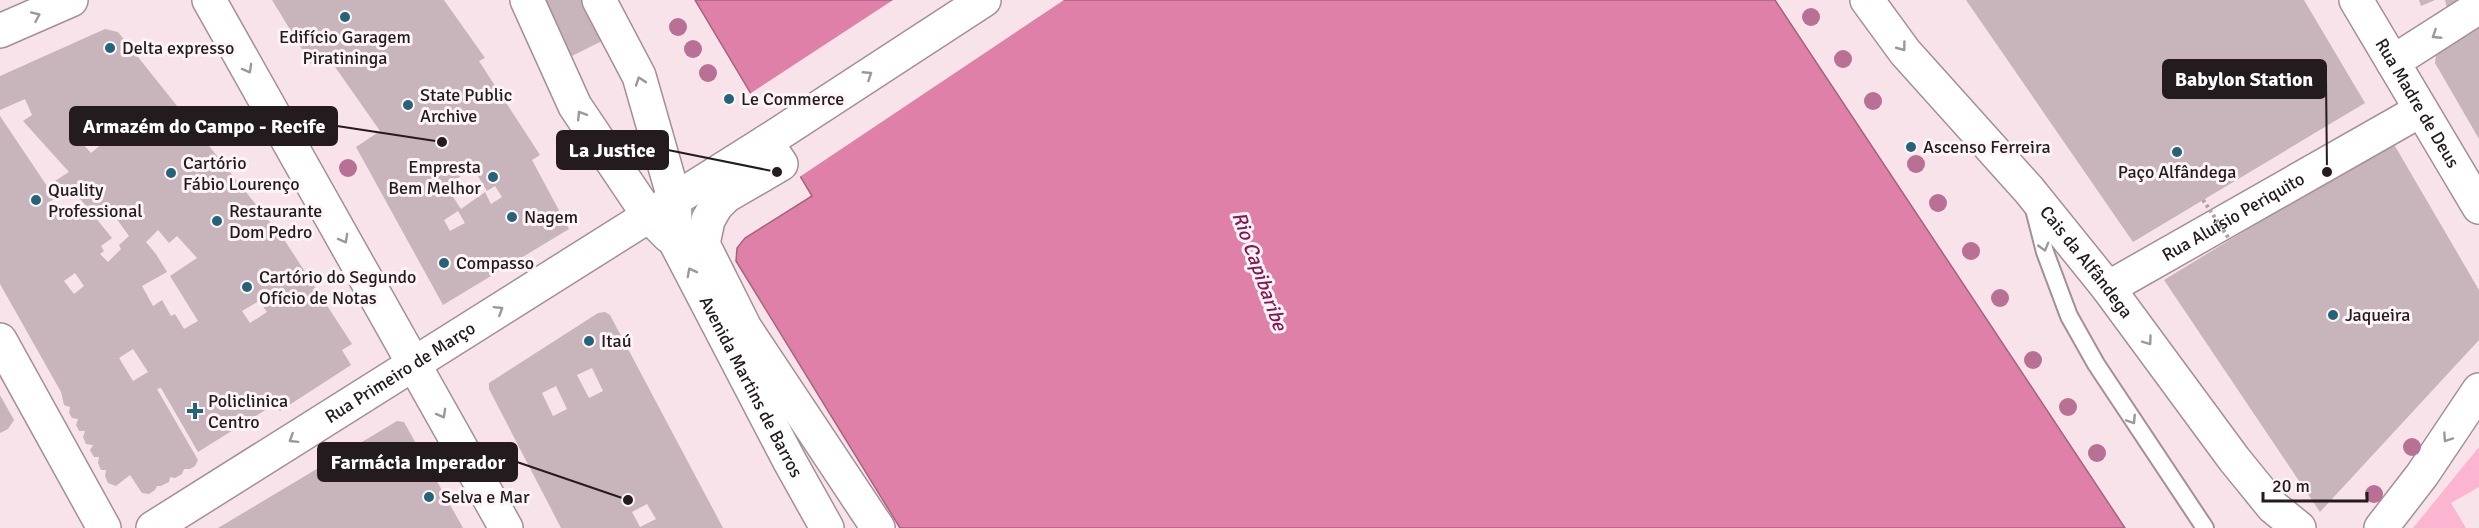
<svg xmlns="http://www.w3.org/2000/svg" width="2479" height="528" viewBox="0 0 2479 528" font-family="Signika,sans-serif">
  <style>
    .green { fill: #fcb5d1 }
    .water { fill: #de80a7; stroke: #a6627e; stroke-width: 1.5 }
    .pier { fill: #f8e3ea }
    .building { fill: #c8b4bb; fill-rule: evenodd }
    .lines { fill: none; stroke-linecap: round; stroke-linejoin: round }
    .lane-casing { stroke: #a39097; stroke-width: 20 }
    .street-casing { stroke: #a39097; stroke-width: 36 }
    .secondary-casing { stroke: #a39097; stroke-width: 36 }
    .lane { stroke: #fff; stroke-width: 16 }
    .street { stroke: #fff; stroke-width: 33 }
    .secondary { stroke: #fff; stroke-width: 33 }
    .path-bridge { stroke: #b2a1a7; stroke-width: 4; stroke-dasharray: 3 3; stroke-linecap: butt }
    .tree { fill: #b87095 }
    .oneway { stroke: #9c989a }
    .poi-dot { fill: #246379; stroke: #fcf4f7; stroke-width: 2 }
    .labels { text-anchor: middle; stroke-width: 6; stroke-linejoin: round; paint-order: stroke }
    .poi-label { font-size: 18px; fill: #231b1e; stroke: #fcf4f7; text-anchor: start }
    .street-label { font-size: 18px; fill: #231b1e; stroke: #fcf4f7 }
    .water-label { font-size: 20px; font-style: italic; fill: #851551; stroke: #fcf4f7 }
    .leader { fill: none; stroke: #231b1e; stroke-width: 2 }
    .callout-dot { fill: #231b1e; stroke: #fcf4f7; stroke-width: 2 }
    .callout { fill: #231b1e; stroke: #231b1e; stroke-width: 2 }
    .callout-label { font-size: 20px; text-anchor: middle; font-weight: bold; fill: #fff }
  </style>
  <rect width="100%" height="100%" fill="#f8e3ea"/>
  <path class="green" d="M2479 447V487L2451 503 2466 528H2413Z"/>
  <path class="water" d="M695 0H1775L2125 528H900L736 261 737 248 745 238 812 196Z"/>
  <path class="pier" d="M893 0H1064L798 178 748 95Z"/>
  <path class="building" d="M272 0H444L485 58 479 61 540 155 532 160 569 229 443 305 356 147 380 131 326 54 311 64ZM473 168 487 191 495 186 502 197 491 204 485 192 461 209 446 186ZM458 211 465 223 450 231 444 220Z
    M538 0H584L604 40 566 59Z
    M1966 0H2304L2365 103 2133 242Z
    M2419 0H2435L2421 6Z
    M2445 0H2460L2447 8Z
    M2479 27V139L2435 63 2436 55Z
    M105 29 118 32 285 241 352 344 342 350 351 365 280 411 275 404 198 452 161 388 157 389 198 460 195 466 190 469H184L182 474 175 478 170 477 169 482 161 486H157L155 490 149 494 142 493 130 475 116 486 108 483 105 476 106 470H101L98 463 99 457H94L90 450 93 445 86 444 83 437 85 431H79L76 425 78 419 72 418 69 413 70 407 64 405 61 392 0 284V116L47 186 69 172 23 121 32 115 25 99 0 110V76ZM119 112 128 122 91 153 82 143ZM71 189 89 209 67 220 60 210 54 213 47 203ZM108 207 129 236 119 245 121 249 108 262 100 254 104 251 101 246 112 238 95 217ZM158 230 169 243 177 236 197 258 170 276 198 321 184 329 175 314 171 316 162 300 153 306 142 286 167 272 156 254 146 242ZM75 273 84 286 74 294 64 281ZM259 301 267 312 250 323 242 311ZM133 349 148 372 133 381 119 358Z
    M2392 141 2479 290V340L2320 512 2164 280Z
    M605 312 610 315 723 528H561L489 389V383L598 313ZM592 368 603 391 589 398 577 375ZM556 386 567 409 553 416 542 393ZM647 504 656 519 640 527 632 512Z
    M0 395 14 420 8 429 0 433Z
    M397 421 404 422 463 528H218Z"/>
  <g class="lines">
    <g class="lane-casing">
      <path id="lane" d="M2034 209 2045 252 2069 316 2096 364 2205 528"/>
    </g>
    <g class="street-casing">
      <g id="street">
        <path d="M527 0 575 106 649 216 669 236"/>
        <path d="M0 31 71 0"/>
        <path d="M2393 62 2479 7"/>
        <path d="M766 142 781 164 726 196 716 206 708 220 703 244 745 328 878 528"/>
        <path id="s1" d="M2108 288 2421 110"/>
        <path d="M0 340 104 528"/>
        <path d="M2381 528 2422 475 2479 390"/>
      </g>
    </g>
    <g class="secondary-casing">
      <g id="secondary">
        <path d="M209 0 506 528"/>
        <path id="s2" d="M599 0 639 76 674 198 676 243 789 460 827 528"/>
        <path id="s3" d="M1867 0 1905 52 2029 190 2108 288 2234 459 2273 507 2299 528"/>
        <path id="s4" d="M2356 0 2479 207"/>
        <path id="s5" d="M153 528 766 142 984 0"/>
      </g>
    </g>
    <use href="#lane" class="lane"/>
    <use href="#street" class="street"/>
    <use href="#secondary" class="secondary"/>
    <path class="path-bridge" d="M2203 200 2230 240"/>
  </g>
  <g class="tree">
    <circle cx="1811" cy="17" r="9"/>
    <circle cx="678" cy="27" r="9"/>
    <circle cx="693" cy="49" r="9"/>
    <circle cx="1843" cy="59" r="9"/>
    <circle cx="708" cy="73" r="9"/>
    <circle cx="1873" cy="101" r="9"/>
    <circle cx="1916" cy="164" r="9"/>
    <circle cx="348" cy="168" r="9"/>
    <circle cx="1938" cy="203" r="9"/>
    <circle cx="1971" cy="251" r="9"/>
    <circle cx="2000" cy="298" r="9"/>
    <circle cx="2033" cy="360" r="9"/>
    <circle cx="2068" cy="407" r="9"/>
    <circle cx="2412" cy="447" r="9"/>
    <circle cx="2097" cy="453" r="9"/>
    <circle cx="2374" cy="494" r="9"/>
  </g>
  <defs><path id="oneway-chevron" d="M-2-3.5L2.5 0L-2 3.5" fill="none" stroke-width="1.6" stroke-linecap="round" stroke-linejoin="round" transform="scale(1.5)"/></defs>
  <g class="oneway">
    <use href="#oneway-chevron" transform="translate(36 16) rotate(-24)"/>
    <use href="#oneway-chevron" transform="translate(2436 35) rotate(147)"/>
    <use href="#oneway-chevron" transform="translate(1902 47) rotate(53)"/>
    <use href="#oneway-chevron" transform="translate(248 69) rotate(61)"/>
    <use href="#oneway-chevron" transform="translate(868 75) rotate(-33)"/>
    <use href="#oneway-chevron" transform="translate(640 81) rotate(-109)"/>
    <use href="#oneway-chevron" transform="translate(581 115) rotate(-122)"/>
    <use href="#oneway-chevron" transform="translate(344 239) rotate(61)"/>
    <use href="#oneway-chevron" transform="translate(2044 247) rotate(74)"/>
    <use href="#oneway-chevron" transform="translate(691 272) rotate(-118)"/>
    <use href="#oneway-chevron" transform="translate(499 310) rotate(-32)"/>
    <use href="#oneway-chevron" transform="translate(2148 341) rotate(54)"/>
    <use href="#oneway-chevron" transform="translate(442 414) rotate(61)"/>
    <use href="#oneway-chevron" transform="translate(2132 420) rotate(57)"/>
    <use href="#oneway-chevron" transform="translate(2447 438) rotate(124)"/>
    <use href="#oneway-chevron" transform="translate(293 439) rotate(148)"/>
  </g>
  <g class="poi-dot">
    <circle cx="345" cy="17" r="6"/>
    <circle cx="110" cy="48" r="6"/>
    <circle cx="729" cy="99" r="6"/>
    <circle cx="408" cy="105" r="6"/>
    <circle cx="1911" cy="147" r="6"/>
    <circle cx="2177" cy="152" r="6"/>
    <circle cx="171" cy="173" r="6"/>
    <circle cx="493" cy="177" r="6"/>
    <circle cx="36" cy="200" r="6"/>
    <circle cx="512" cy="217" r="6"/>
    <circle cx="217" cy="221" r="6"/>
    <circle cx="444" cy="263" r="6"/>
    <circle cx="247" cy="287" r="6"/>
    <circle cx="2333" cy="315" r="6"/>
    <circle cx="589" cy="341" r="6"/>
    <path d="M192 402h6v6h6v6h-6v6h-6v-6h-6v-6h6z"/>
    <circle cx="429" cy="497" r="6"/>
  </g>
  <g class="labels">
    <g class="poi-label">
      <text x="345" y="43" text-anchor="middle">Edifício Garagem<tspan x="345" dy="21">Piratininga</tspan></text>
      <text x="122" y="54">Delta expresso</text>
      <text x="420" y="101">State Public<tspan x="420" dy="21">Archive</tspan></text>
      <text x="741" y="105">Le Commerce</text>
      <text x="1923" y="153">Ascenso Ferreira</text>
      <text x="183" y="169">Cartório<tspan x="183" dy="21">Fábio Lourenço</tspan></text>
      <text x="481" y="173" text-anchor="end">Empresta<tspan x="481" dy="21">Bem Melhor</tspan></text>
      <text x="2177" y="178" text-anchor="middle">Paço Alfândega</text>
      <text x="48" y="196">Quality<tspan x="48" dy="21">Professional</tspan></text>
      <text x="229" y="217">Restaurante<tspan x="229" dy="21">Dom Pedro</tspan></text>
      <text x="524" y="223">Nagem</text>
      <text x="456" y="269">Compasso</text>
      <text x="259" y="283">Cartório do Segundo<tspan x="259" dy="21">Ofício de Notas</tspan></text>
      <text x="2345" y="321">Jaqueira</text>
      <text x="601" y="347">Itaú</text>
      <text x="208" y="407">Policlinica<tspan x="208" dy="21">Centro</tspan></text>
      <text x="441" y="503">Selva e Mar</text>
    </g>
    <g class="street-label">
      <text dy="6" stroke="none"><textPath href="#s4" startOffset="120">Rua Madre de Deus</textPath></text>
      <text dy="6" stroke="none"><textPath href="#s1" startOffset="144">Rua Aluísio Periquito</textPath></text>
      <text dy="6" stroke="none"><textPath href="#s3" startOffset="342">Cais da Alfândega</textPath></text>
      <text dy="6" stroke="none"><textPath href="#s5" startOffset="292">Rua Primeiro de Março</textPath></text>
      <text dy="6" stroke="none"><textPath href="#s2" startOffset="420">Avenida Martins de Barros</textPath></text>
    </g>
    <g class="water-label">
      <text transform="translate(1260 271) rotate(70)" y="7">Rio Capibaribe</text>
    </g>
  </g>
  <path class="leader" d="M2327 172L2326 79M442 142L337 126M777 172L668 150M628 500L517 462"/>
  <g class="callout-dot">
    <circle cx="2327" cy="172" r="6"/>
    <circle cx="442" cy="142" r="6"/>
    <circle cx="777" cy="172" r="6"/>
    <circle cx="628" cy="500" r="6"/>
  </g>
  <g class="callout">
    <rect x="2163" y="60" width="163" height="38" rx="6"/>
    <rect x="70" y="107" width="267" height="38" rx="6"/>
    <rect x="557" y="131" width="111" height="38" rx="6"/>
    <rect x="318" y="443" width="199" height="38" rx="6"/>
  </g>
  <g class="callout-label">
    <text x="2244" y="86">Babylon Station</text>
    <text x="204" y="133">Armazém do Campo - Recife</text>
    <text x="612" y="157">La Justice</text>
    <text x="418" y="469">Farmácia Imperador</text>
  </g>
  <path d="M2263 492v9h104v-9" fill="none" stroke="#231b1e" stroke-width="3"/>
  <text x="2272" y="492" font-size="18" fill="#231b1e" stroke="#fcf4f7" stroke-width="4.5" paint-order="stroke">20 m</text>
</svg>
